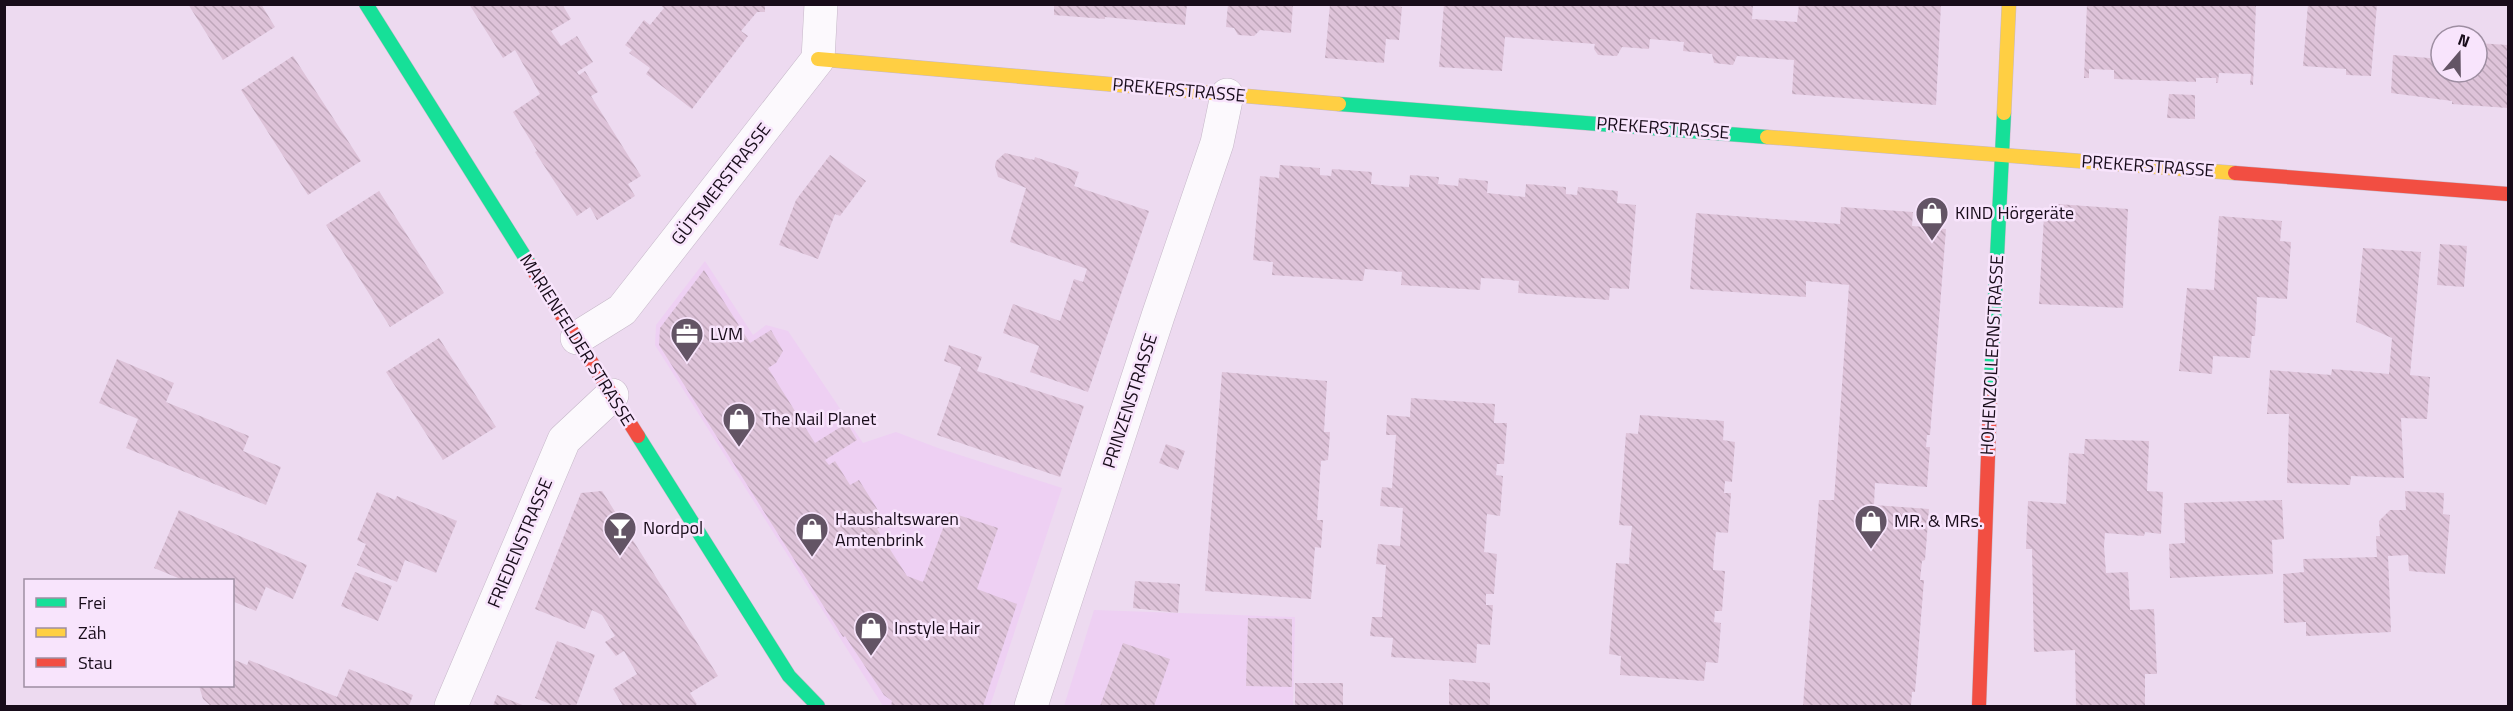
<svg xmlns="http://www.w3.org/2000/svg" width="2513" height="711" viewBox="0 0 2513 711" font-family="'Titillium Web',sans-serif">
  <style>
    .built { fill: #eed0f3 }
    .building { fill: url(#building-back-hatch) }
    .lines { fill: none; stroke-linecap: round; stroke-linejoin: round }
    .street-casing { stroke: #c6b8c9; stroke-width: 34 }
    .fast-casing { stroke: #c6b8c9; stroke-width: 15 }
    .slow-casing { stroke: #c6b8c9; stroke-width: 15 }
    .jam-casing { stroke: #c6b8c9; stroke-width: 15 }
    .street { stroke: #fcf9fd; stroke-width: 33 }
    .fast { stroke: #16e098; stroke-width: 14 }
    .slow { stroke: #ffcf43; stroke-width: 14 }
    .jam { stroke: #f24e42; stroke-width: 14 }
    .labels { text-anchor: middle; stroke-width: 5; stroke-linejoin: round; paint-order: stroke }
    .street-label { font-size: 18px; fill: #180c1a; stroke: #f8e4fc }
    .poi-label { font-size: 18px; fill: #180c1a; stroke: #f8e4fc; text-anchor: start }
  </style>
  <defs>
    <pattern id="building-back-hatch" width="6" height="6" patternUnits="userSpaceOnUse" patternTransform="scale(1.5)"><rect width="6" height="6" fill="#dec3d9"/><path d="M-1 5l2 2M0 0l6 6M5-1l2 2" fill="none" stroke="#bea6ba"/></pattern>
  </defs>
  <rect width="100%" height="100%" fill="#eddaf0"/>
  <path class="built" d="M705 261 753 335 766 325 788 331 863 443 896 432 938 448 1062 488 990 706H883L655 345 656 325Z
    M1094 610 1295 617 1293 706H1064Z"/>
  <path class="building" d="M188 4H261L275 27 223 60Z
    M469 4H562L571 19 551 31 561 46 577 36 593 62 577 72 579 75 585 71 598 92 591 96 641 176 628 184 635 196 597 220 590 207 577 216 535 152 537 151 513 112 540 94 515 50 503 58Z
    M659 4H765V12H757L741 31 748 36 692 109 646 74 650 68 629 53 632 50 625 45 644 20 650 25 664 8Z
    M1054 4H1187L1185 25 1105 17V19L1054 15Z
    M1228 4H1293L1291 33 1260 30 1254 36 1238 35 1234 28 1226 27Z
    M1330 4H1389L1402 7 1399 40 1386 39 1384 63 1325 58Z
    M1444 4H1753L1752 19 1797 22 1799 4H1941L1936 105 1792 94 1794 60 1737 56 1733 65 1714 63 1712 54 1683 51 1684 42 1650 39 1649 49 1622 47 1617 56 1598 55 1594 49 1595 44 1505 37 1502 71 1439 67Z
    M2087 4H2256L2253 85H2250L2251 74 2219 73 2218 83H2216V78H2196V82L2114 79V70L2089 69V78H2084Z
    M2308 4H2377L2371 76 2346 75V69L2303 66Z
    M2477 43 2508 45V108L2452 104V101L2391 93 2393 55 2441 59V72H2477Z
    M293 56 361 161 308 195 241 90Z
    M2169 94 2195 95V119L2167 118Z
    M1005 153 1034 160 1035 157 1079 172 1074 186 1149 211 1088 392 1030 372 1039 346 1003 333 1013 304 1060 321 1074 279 1083 282 1087 269 1010 242 1026 188 998 177 995 166 996 161Z
    M830 155 866 181 840 216 835 214 818 259 779 245 796 200Z
    M1280 165 1320 168V175L1331 176 1332 169 1372 172 1371 184 1390 186 1409 187 1410 175 1439 177 1438 184 1458 186 1459 178 1488 181 1487 193 1525 197 1526 184 1566 187V194L1577 195 1578 187 1618 191 1617 203 1636 205 1629 289 1610 288 1609 300 1518 293 1519 281 1500 279 1481 278 1480 290 1401 285 1402 272 1365 269 1363 281 1272 275 1273 262 1253 260 1260 176 1279 178Z
    M379 191 444 293 390 327 326 225Z
    M2057 204 2128 209 2123 308 2039 304 2044 216Z
    M1841 207 1913 212 1912 226 1946 229 1930 435H1927L1926 447H1930L1927 487 1875 483 1874 505 1929 509 1925 560 1922 561 1920 580H1924L1915 692H1912L1911 706H1803L1819 500H1834L1849 285 1806 281V297L1690 289 1696 213 1840 224Z
    M2219 216 2282 221 2280 241 2291 242 2287 299 2257 297 2255 336H2252L2250 358 2213 356 2212 374 2179 371 2187 288 2214 290Z
    M2440 244 2467 246 2464 287 2437 285Z
    M2363 248 2421 252 2410 375 2430 377 2427 419 2401 418 2404 478 2351 476 2350 485 2287 483 2289 414H2267L2270 370 2331 375 2332 369 2389 374 2392 338 2356 322Z
    M704 270 750 343 771 330 783 351 776 363 768 368 815 443 847 423 857 440 825 460 829 465 835 461 850 485 859 480 886 523 877 529 907 576 923 582 949 512 998 528 977 589 1017 604 983 706H891L892 701 884 695 845 636 843 637 659 345 660 328Z
    M439 338 496 427 443 460 386 372Z
    M949 345 982 357 977 371 1084 406 1060 477 937 435 961 367 944 361Z
    M117 359 174 383 166 402 249 436 243 451 281 467 266 505 126 448 138 419 99 403Z
    M1222 372 1327 381 1324 432H1330L1328 460 1321 461 1317 520H1323L1321 548 1315 547 1311 599 1205 591Z
    M1411 398 1495 404 1494 423H1507L1504 464H1497L1496 475 1503 476 1500 516 1487 514 1484 552 1497 554 1494 594H1486V605H1493L1490 645 1477 644 1476 663 1391 657 1393 638 1370 636 1372 617H1382L1386 565 1376 564 1378 544 1400 546 1403 508 1380 506 1382 487 1392 488 1396 435H1386L1387 415 1410 417Z
    M1640 415 1724 421 1723 440 1735 442 1732 482 1725 481 1724 493H1731L1728 533 1716 532 1714 552 1713 570 1725 571 1722 611H1715L1714 622 1721 623 1718 663 1706 662 1704 681 1620 675 1621 656 1609 654 1616 563 1629 564 1630 545 1632 526 1619 525 1626 433 1638 434Z
    M2085 439 2149 441 2147 491 2163 492 2161 534 2145 532 2144 536 2105 533 2104 546 2106 573 2128 572 2130 610 2154 609 2157 674H2145V706H2076L2075 650 2034 652 2032 549H2026L2028 501 2066 504 2069 453 2084 454Z
    M1166 444 1185 451 1178 470 1159 463Z
    M602 491 718 676 690 693 697 704 694 706H623L613 689 637 674 624 651 616 656 605 642 615 636 602 615 592 610 585 629 535 609 581 493Z
    M2405 491 2444 493 2443 514 2450 515 2445 574 2409 571 2408 555 2388 556 2391 632 2306 636V622L2284 623 2283 574 2304 572 2303 559 2377 557 2376 536H2380L2379 521 2390 510H2406Z
    M377 492 395 500 397 496 457 521 436 573 405 560 397 582 357 565 366 544 357 540Z
    M2282 500 2284 539 2272 540 2273 574 2170 578 2169 544 2185 543 2184 503Z
    M179 510 307 565 293 599 266 587 256 611 232 601V580H183L154 568Z
    M355 572 392 586 378 621 341 606Z
    M1135 581 1180 584 1178 613 1133 608Z
    M1248 618 1292 619V687L1246 686Z
    M557 641 595 655 576 706H555L535 698Z
    M1123 643 1170 659 1154 706H1100Z
    M232 659 247 665 249 660 337 697 349 669 413 695 409 706H211L203 699 199 686H232Z
    M1449 679 1490 683V706H1449Z
    M1295 683H1343V706H1295Z
    M497 695 525 706H493Z"/>
  <g class="lines">
    <g class="street-casing">
      <path id="street" d="M577 338 622 310 818 59 821 4
        M451 706 564 440 612 395
        M1031 706 1158 316 1217 143 1227 95"/>
    </g>
    <g class="fast-casing">
      <path id="fast" d="M366 4 530 265
        M1339 104 1767 137
        M1990 401 2004 113
        M638 436 789 676 818 706"/>
    </g>
    <g class="slow-casing">
      <path id="slow" d="M818 59 1339 104
        M2004 113 2009 4
        M1767 137 2235 173"/>
    </g>
    <g class="jam-casing">
      <path id="jam" d="M2235 173 2508 194
        M530 265 638 436
        M1979 706 1990 401"/>
    </g>
    <use href="#street" class="street"/>
    <use href="#fast" class="fast"/>
    <use href="#slow" class="slow"/>
    <use href="#jam" class="jam"/>
  </g>
  <defs>
    <g id="shop-pin" transform="scale(1.725)"><path d="M0 17L-7.5 6A9.5 9.5 0 1 1 7.5 6Z" fill="#635465" stroke="#f8e4fc"/><path d="M-5-2.5h2.3a2.7 3.5 0 0 1 5.4 0H5L5.5 6h-11ZM-1.5-2.5h3a1.5 2.3 0 0 0-3 0Z" fill="#fff"/></g>
    <g id="office-pin" transform="scale(1.725)"><path d="M0 17L-7.5 6A9.5 9.5 0 1 1 7.5 6Z" fill="#635465" stroke="#f8e4fc"/><path d="M-6-3h4V-5.5h4V-3h4V5H-6ZM-1-4.5V-3h2v-1.5ZM-6 0V1H6V0Z" fill="#fff"/></g>
    <g id="bar-pin" transform="scale(1.725)"><path d="M0 17L-7.5 6A9.5 9.5 0 1 1 7.5 6Z" fill="#635465" stroke="#f8e4fc"/><path d="M-6-5H6L.8 .8V4.5H3.5V6h-7V4.5H-.8V.8Z" fill="#fff"/></g>
  </defs>
  <g fill-rule="evenodd">
    <use href="#shop-pin" x="1932" y="213"/>
    <use href="#office-pin" x="687" y="334"/>
    <use href="#shop-pin" x="739" y="419"/>
    <use href="#shop-pin" x="1871" y="521"/>
    <use href="#bar-pin" x="620" y="528"/>
    <use href="#shop-pin" x="812" y="529"/>
    <use href="#shop-pin" x="871" y="628"/>
  </g>
  <g class="labels">
    <g class="street-label">
      <text transform="translate(1179 90) rotate(5)" y="6">PREKERSTRASSE</text>
      <text transform="translate(1663 128) rotate(4)" y="6">PREKERSTRASSE</text>
      <text transform="translate(2148 166) rotate(4)" y="6">PREKERSTRASSE</text>
      <text transform="translate(721 184) rotate(-52)" y="6">GÜTSMERSTRASSE</text>
      <text transform="translate(577 340) rotate(58)" y="6">MARIENFELDER STRASSE</text>
      <text transform="translate(1992 355) rotate(-87)" y="6">HOHENZOLLERNSTRASSE</text>
      <text transform="translate(1130 401) rotate(-72)" y="6">PRINZENSTRASSE</text>
      <text transform="translate(520 543) rotate(-67)" y="6">FRIEDENSTRASSE</text>
    </g>
    <g class="poi-label">
      <text x="1955" y="219">KIND Hörgeräte</text>
      <text x="710" y="340">LVM</text>
      <text x="762" y="425">The Nail Planet</text>
      <text x="835" y="525">Haushaltswaren<tspan x="835" dy="21">Amtenbrink</tspan></text>
      <text x="1894" y="527">MR. &amp; MRs.</text>
      <text x="643" y="534">Nordpol</text>
      <text x="894" y="634">Instyle Hair</text>
    </g>
  </g>
  <rect width="2513" height="711" fill="none" stroke="#180c1a" stroke-width="12"/>
  <rect x="24" y="579" width="210" height="108" fill="#f8e4fc" stroke="#9e8ea2" stroke-width="1.5"/>
  <rect x="36" y="598" width="30" height="9" fill="#16e098" stroke="#9e8ea2" stroke-width="1.5"/>
  <text x="78" y="609" font-size="18" fill="#180c1a">Frei</text>
  <rect x="36" y="628" width="30" height="9" fill="#ffcf43" stroke="#9e8ea2" stroke-width="1.5"/>
  <text x="78" y="639" font-size="18" fill="#180c1a">Zäh</text>
  <rect x="36" y="658" width="30" height="9" fill="#f24e42" stroke="#9e8ea2" stroke-width="1.5"/>
  <text x="78" y="669" font-size="18" fill="#180c1a">Stau</text>
  <g transform="translate(2459 54) rotate(20)"><circle r="28" fill="#f8e4fc" stroke="#9e8ea2" stroke-width="1.5"/>
  <path d="M0-4.5L10 22L0 15L-10 22Z" fill="#635465"/>
  <text y="-9" font-size="16" font-weight="bold" text-anchor="middle" fill="#180c1a">N</text>
  </g>
</svg>
